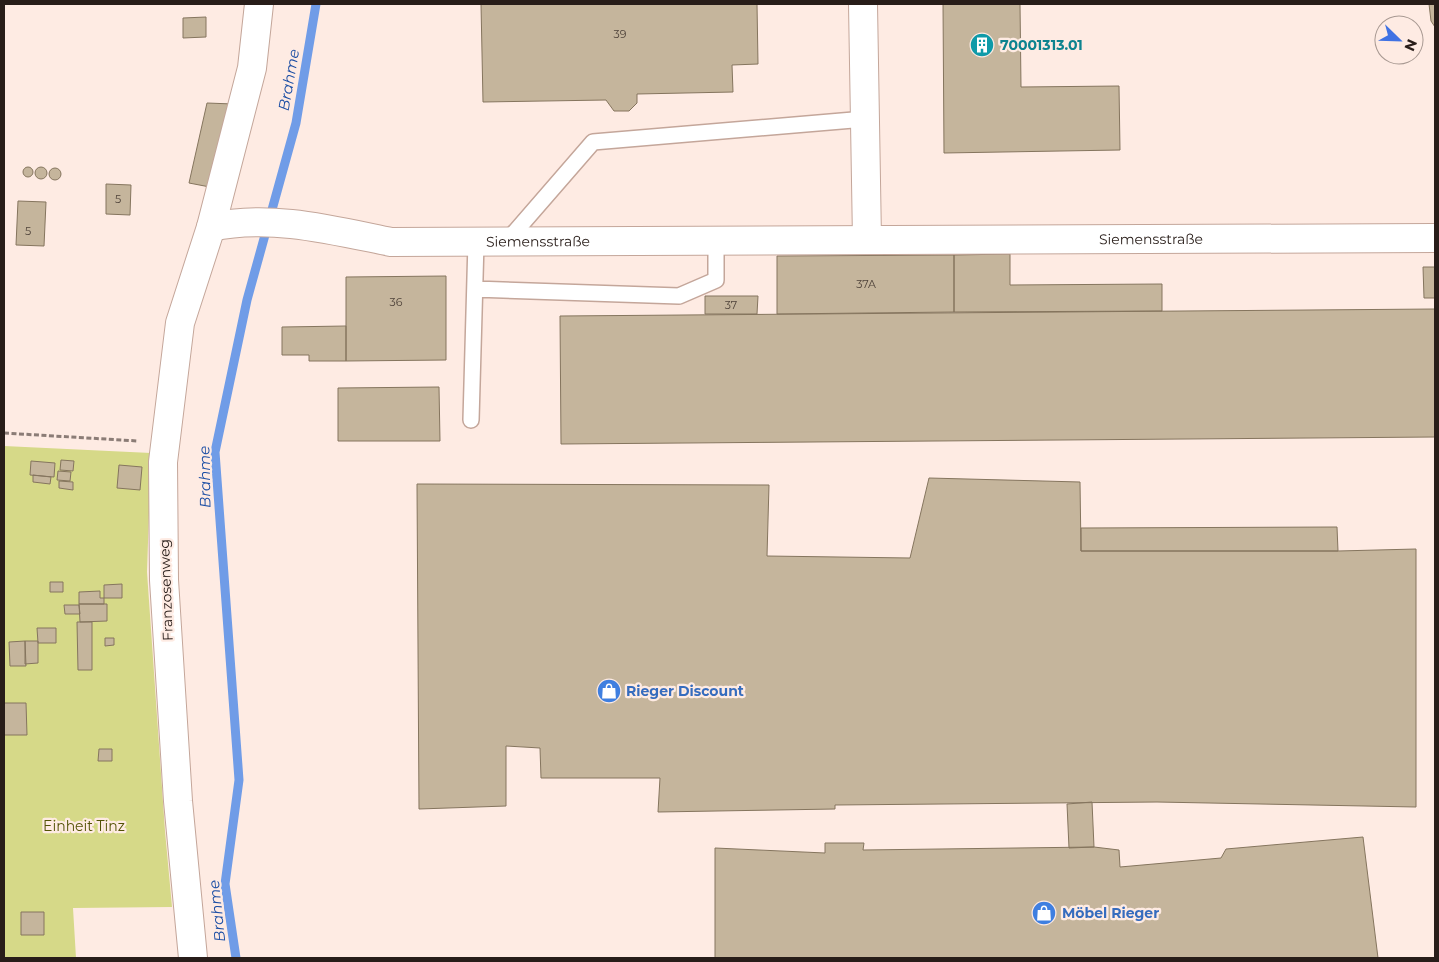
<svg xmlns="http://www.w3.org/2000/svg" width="1439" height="962" viewBox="0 0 1439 962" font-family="Montserrat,sans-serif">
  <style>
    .green { fill: #d6d988 }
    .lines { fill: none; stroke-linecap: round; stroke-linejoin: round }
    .stream { stroke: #709ce7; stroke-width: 9 }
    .building { fill: #c5b59c; stroke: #85755e }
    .lane-casing { stroke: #c4a69a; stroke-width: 18 }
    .street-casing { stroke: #c4a69a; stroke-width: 30 }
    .path { stroke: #8b7c76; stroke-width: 3; stroke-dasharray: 5 2.5; stroke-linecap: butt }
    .lane { stroke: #fff; stroke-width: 15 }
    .street { stroke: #fff; stroke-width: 28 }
    .labels { text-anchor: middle; stroke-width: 4.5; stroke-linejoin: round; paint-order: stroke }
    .number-label { font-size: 11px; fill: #4f433a }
    .culture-label { font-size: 14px; font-weight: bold; fill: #0d838f; stroke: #feebe3; text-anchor: start }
    .street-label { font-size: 14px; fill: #281d19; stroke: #feebe3 }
    .shop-label { font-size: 14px; font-weight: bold; fill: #366cbe; stroke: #feebe3; text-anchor: start }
    .park-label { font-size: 14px; fill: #525204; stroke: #feebe3 }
    .water-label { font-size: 15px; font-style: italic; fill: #1a4da4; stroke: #feebe3 }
  </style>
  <rect width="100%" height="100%" fill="#feebe3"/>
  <path class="green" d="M4 446 151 453 147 572 165 831 172 907 73 908 76 958H4Z"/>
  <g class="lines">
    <path class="stream" d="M236 958 225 884 239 780 215 452 247 300 296 123 316 4"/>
  </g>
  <path class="building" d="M481 4H757L758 64 732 65 733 92 637 94V103L629 111H614L606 100 483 102Z
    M943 4H1020L1021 87 1119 86 1120 150 944 153Z
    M1429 4H1435V27L1431 21Z
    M206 17V37L183 38V18Z
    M207 103 233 104 215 188 189 183Z
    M23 172a5 5 0 1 1 10 0a5 5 0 1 1-10 0Z
    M35 173a6 6 0 1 1 12 0a6 6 0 1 1-12 0Z
    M49 174a6 6 0 1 1 12 0a6 6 0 1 1-12 0Z
    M106 184 131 185 130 215 106 214Z
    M18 201 46 202 44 246 16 245Z
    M1010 254V285L1162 284V311L954 312V255Z
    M954 255V312L777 314V256Z
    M1423 267H1435V298H1424Z
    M446 276V360L346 361V277Z
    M705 296H758L757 314H705Z
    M1435 309V437L561 444 560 316Z
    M346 326V361H309V355H282V327Z
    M439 387 440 441H338V388Z
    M61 460 74 461 73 471 60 470Z
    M31 461 55 463 54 477 30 475Z
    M119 465 142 467 140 490 117 488Z
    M58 471 71 472 70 481 57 480Z
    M33 475 51 477 50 484 33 482Z
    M929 478 1080 482 1081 551H1338L1416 549V807L1157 802 835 805V809L658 812 660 778H541L540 748 506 746V806L419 809 417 484 769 485 767 556 910 558Z
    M59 481 73 482V490L59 488Z
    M1337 527 1338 551H1081V528Z
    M50 582H63V592H50Z
    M122 584V598H104V585Z
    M100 591V598H104V604H79V592Z
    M79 604H107V621L80 622Z
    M64 605H79L80 614H65Z
    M77 622H92V670H78Z
    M37 628H56V643H38Z
    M105 638H114V645L105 646Z
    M25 641H38V663L25 664Z
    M25 641 26 666H10L9 642Z
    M4 703H26L27 735H4Z
    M99 749H112V761H98Z
    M1092 802 1094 847 1069 848 1067 804Z
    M1363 837 1378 958H715V848L825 853V843H864L863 850 1094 847 1119 850 1120 867 1221 858 1226 849Z
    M21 912H44V935H21Z"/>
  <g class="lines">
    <g class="lane-casing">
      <path id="lane" d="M507 241 593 142 865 119
        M475 289 679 296 716 280V241
        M471 420 476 242"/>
    </g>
    <g class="street-casing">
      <g id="street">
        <path d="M863 4 867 240"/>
        <path id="s1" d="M211 227C271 214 332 230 391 242L1435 238"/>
        <path d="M193 958 178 801 164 580 163 462 180 323 211 227 252 68 259 4"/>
      </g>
    </g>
    <path class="path" d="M4 433 138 441"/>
    <use href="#lane" class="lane"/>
    <use href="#street" class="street"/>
  </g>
  <defs>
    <g id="building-disc" transform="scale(1.25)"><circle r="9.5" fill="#0f9aa8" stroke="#feebe3"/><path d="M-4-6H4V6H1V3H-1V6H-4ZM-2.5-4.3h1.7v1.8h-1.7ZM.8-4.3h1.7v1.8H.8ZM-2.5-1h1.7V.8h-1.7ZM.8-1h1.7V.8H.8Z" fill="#fff"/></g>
    <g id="shop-disc" transform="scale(1.25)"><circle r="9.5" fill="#3f7fe0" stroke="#feebe3"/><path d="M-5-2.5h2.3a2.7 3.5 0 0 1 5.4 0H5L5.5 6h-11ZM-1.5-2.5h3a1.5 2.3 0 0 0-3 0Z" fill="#fff"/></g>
  </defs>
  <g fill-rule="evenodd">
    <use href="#building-disc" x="982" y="45"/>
    <use href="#shop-disc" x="609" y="691"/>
    <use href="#shop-disc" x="1044" y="913"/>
  </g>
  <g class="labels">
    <g class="number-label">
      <text x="620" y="38">39</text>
      <text x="118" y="203">5</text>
      <text x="28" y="235">5</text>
      <text x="866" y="288">37A</text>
      <text x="396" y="306">36</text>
      <text x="731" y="309">37</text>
    </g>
    <g class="culture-label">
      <text x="1000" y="50">70001313.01</text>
    </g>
    <g class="street-label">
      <text dy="5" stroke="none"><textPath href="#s1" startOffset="942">Siemensstraße</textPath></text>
      <text dy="5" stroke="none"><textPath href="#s1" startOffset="329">Siemensstraße</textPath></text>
      <text transform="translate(166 590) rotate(-92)" y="5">Franzosenweg</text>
    </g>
    <g class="shop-label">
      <text x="626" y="696">Rieger Discount</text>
      <text x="1062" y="918">Möbel Rieger</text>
    </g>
    <g class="park-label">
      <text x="84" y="831">Einheit Tinz</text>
    </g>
    <g class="water-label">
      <text transform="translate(289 80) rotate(-80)" y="5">Brahme</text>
      <text transform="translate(205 477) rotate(-91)" y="5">Brahme</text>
      <text transform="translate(217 911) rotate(-96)" y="5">Brahme</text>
    </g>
  </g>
  <rect width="1439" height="962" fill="none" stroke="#281d19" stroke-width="10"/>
  <g transform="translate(1399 40) rotate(113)"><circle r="24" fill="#feebe3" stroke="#a89992"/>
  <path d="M0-4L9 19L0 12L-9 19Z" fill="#4072e3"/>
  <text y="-8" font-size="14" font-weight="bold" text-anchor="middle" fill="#281d19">N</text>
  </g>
</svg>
